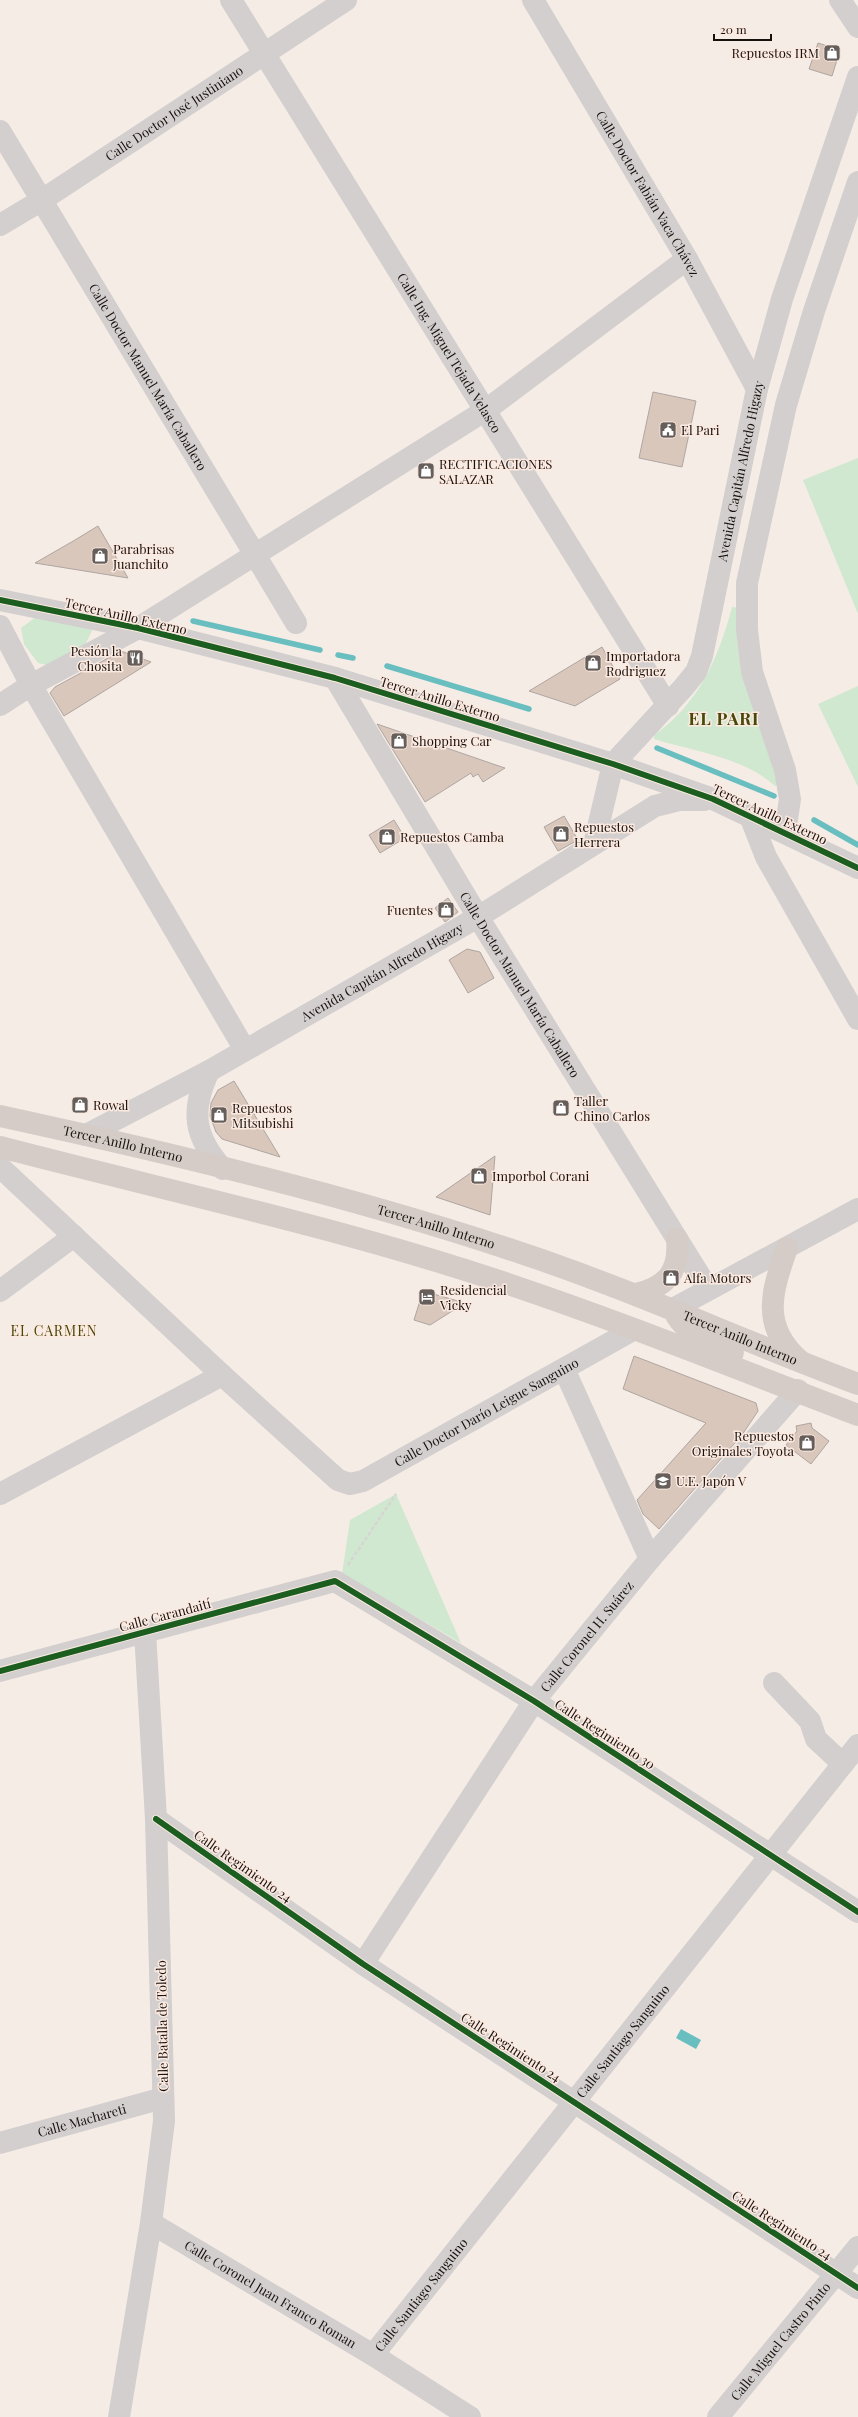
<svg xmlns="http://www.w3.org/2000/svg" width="858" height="2417" viewBox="0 0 858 2417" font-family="'Playfair Display',serif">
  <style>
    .green { fill: #d0e8d0 }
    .water { fill: #69bec0 }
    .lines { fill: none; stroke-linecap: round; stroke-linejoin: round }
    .stream { stroke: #69bec0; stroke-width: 5.5 }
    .building { fill: #dac7bc; stroke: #aea6a2 }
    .path { stroke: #d7d5d3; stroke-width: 2.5; stroke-dasharray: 4 2; stroke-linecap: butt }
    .minor { stroke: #d2cfce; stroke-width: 22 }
    .major { stroke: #d5ccc8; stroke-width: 22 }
    .cycleway-casing { stroke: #fceae0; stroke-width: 8 }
    .cycleway { stroke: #1b5e20; stroke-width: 6 }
    .labels { text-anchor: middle; stroke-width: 3; stroke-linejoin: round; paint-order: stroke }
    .poi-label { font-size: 13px; fill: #17110e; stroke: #fceae0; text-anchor: start }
    .street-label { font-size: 13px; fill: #17110e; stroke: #fceae0 }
    .neighbourhood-label { font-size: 14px; letter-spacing: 1px; fill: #474809; stroke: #fceae0 }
    .district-label { font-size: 17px; font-weight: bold; letter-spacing: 1px; fill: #474809; stroke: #fceae0 }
  </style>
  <rect width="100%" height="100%" fill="#f6ece6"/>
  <path class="green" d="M858 458V614L803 480Z
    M732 607 739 608 737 640 741 670 779 785 775 786C745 758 693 751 654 739V735C698 705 719 657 732 607Z
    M37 616 93 629 84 647 51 666 38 663 24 644 21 628Z
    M858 686V787L818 704Z
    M396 1494 461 1643 342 1574 350 1520Z"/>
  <path class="water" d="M681 2029 701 2040 696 2049 676 2038Z"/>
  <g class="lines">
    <path class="stream" d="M193 621 320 650
      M338 655 353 658
      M387 666 529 709
      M657 748 774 796
      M814 820 858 845"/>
  </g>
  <path class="building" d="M818 43 840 50 832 76 809 69Z
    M653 392 696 401 682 467 639 458Z
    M98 526 128 578 35 563 75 540Z
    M602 647 620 679 575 706 529 691Z
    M121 651 151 662 64 716 50 693 55 687Z
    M377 724 493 764 505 768 483 782 478 774 473 777 471 773 425 802Z
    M564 816 578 840 558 851 544 827Z
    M394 820 405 838 380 853 369 835Z
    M448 898 458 912 445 922 435 908Z
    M467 949 480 952 494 978 468 993 449 960Z
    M234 1081 280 1157 222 1139 216 1132 210 1116 211 1103 218 1090Z
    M495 1156 490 1215 436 1197Z
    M423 1291 465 1303 430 1325 414 1320Z
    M634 1356 756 1403 758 1411 742 1435 659 1529 643 1514 637 1500 706 1423 623 1389Z
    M811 1423 812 1428 829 1441 811 1464 786 1445 797 1431 796 1426Z"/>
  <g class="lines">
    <path class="path" d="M348 1565 396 1494"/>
    <g class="minor">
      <path id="s1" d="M231 0 668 706"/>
      <path id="s2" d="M533 0 687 259 757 389"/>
      <path d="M840 0 858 27"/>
      <path id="s3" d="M0 131 296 623"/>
      <path id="s4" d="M0 225 42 200 346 0"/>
      <path d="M0 600 138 628 335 678 613 764 713 799 858 868"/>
      <path d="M0 626 31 685 245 1050"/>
      <path id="s5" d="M335 678 478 917 708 1289"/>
      <path d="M0 705 31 685 138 628 486 410 687 259"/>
      <path d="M750 816 766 857 858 1019"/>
      <path d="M785 832 790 799 785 770 752 672 747 630V583L786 405 814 311 858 182"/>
      <path id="s6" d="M594 844 613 764 683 688 696 672 702 656 757 389 782 299 858 77"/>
      <path d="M209 1071C190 1111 194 1137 223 1169"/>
      <path id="s7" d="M86 1135 209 1071 478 917 655 806 679 800H704"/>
      <path id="s8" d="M0 1167 222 1375 338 1480 350 1484 363 1481 633 1330"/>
      <path d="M0 1291 74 1236"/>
      <path d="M673 1309 858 1209"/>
      <path d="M564 1369 650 1559"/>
      <path d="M0 1494 222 1375"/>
      <path d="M0 1671 335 1581 534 1701 858 1912"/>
      <path d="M774 1683 810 1721 816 1739 843 1764"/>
      <path d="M156 1819 363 1964 858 2288"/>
      <path id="s9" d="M363 1964 534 1701 650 1559 798 1390"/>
      <path id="s10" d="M0 2143 163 2098"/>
      <path id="s11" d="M151 2223 373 2355 470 2417"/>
      <path id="s12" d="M373 2355 858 1745"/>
      <path d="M119 2417 151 2223 164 2121 156 1819 145 1632"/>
      <path id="s13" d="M718 2417 858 2247"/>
    </g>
    <g class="major">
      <path id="s14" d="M0 1116C175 1154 351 1196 521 1253 635 1291 745 1342 858 1384"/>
      <path d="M0 1147C168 1191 338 1227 502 1282 622 1322 740 1370 858 1415"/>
      <path d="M787 1248C772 1291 760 1325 799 1360"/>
      <path d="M636 1294C667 1287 680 1271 677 1239"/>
      <path d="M676 1315C688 1336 712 1343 733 1353"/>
    </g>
    <g class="cycleway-casing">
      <path id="cycleway" d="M0 600 138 628 335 678 613 764 713 799 858 868
        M0 1671 335 1581 534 1701 858 1912
        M156 1819 363 1964 858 2288"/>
    </g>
    <use href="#cycleway" class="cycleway"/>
  </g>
  <defs>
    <g id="shop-square" transform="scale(0.9)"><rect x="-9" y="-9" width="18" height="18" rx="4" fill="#655e5a" stroke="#fceae0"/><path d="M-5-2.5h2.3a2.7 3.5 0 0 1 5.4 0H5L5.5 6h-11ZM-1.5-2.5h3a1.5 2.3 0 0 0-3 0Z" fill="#fff"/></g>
    <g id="civic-square" transform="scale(0.9)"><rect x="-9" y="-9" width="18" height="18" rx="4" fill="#655e5a" stroke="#fceae0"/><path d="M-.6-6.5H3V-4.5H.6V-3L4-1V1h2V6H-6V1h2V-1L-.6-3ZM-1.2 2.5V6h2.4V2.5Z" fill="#fff"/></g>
    <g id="restaurant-square" transform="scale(0.9)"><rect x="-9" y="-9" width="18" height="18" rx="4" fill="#655e5a" stroke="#fceae0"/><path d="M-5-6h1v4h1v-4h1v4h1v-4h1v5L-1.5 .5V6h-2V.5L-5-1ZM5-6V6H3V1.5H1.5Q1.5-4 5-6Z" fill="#fff"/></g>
    <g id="hotel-square" transform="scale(0.9)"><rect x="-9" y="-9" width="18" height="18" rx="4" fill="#655e5a" stroke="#fceae0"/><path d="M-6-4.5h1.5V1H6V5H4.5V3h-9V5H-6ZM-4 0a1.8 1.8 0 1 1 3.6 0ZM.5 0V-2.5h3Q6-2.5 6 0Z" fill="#fff"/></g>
    <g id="school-square" transform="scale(0.9)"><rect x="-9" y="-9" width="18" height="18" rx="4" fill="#655e5a" stroke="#fceae0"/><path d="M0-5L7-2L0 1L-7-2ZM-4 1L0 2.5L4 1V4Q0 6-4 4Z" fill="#fff"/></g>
  </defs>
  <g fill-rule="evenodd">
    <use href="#shop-square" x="832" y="53"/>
    <use href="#civic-square" x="668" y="430"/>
    <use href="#shop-square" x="426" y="471"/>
    <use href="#shop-square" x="100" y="556"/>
    <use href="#restaurant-square" x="135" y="658"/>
    <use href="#shop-square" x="593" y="663"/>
    <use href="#shop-square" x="399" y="741"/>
    <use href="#shop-square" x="561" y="834"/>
    <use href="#shop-square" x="387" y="837"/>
    <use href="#shop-square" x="446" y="910"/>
    <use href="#shop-square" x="80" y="1105"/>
    <use href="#shop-square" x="561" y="1108"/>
    <use href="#shop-square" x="219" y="1115"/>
    <use href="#shop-square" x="479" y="1176"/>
    <use href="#shop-square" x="671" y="1278"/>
    <use href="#hotel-square" x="427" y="1297"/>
    <use href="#shop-square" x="807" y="1443"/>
    <use href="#school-square" x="663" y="1481"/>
  </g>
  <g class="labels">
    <g class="poi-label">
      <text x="819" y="58" text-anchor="end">Repuestos IRM</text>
      <text x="681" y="435">El Pari</text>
      <text x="439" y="469">RECTIFICACIONES<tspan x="439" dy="15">SALAZAR</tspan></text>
      <text x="113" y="554">Parabrisas<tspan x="113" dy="15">Juanchito</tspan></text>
      <text x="122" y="656" text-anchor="end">Pesión la<tspan x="122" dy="15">Chosita</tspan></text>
      <text x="606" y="661">Importadora<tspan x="606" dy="15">Rodriguez</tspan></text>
      <text x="412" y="746">Shopping Car</text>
      <text x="574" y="832">Repuestos<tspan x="574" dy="15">Herrera</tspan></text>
      <text x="400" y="842">Repuestos Camba</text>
      <text x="433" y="915" text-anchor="end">Fuentes</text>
      <text x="574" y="1106">Taller<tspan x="574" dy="15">Chino Carlos</tspan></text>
      <text x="93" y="1110">Rowal</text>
      <text x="232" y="1113">Repuestos<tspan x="232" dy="15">Mitsubishi</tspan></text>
      <text x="492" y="1181">Imporbol Corani</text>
      <text x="684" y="1283">Alfa Motors</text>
      <text x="440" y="1295">Residencial<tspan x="440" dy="15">Vicky</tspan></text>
      <text x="794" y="1441" text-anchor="end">Repuestos<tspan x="794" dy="15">Originales Toyota</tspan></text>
      <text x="676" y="1486">U.E. Japón V</text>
    </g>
    <g class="street-label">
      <text dy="5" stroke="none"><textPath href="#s4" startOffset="207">Calle Doctor José Justiniano</textPath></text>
      <text dy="5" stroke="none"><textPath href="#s2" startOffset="225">Calle Doctor Fabián Vaca Chávez</textPath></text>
      <text dy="5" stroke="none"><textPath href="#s1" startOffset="415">Calle Ing. Miguel Tejada Velasco</textPath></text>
      <text dy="5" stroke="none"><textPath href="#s3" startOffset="287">Calle Doctor Manuel María Caballero</textPath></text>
      <text dy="5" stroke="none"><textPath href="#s6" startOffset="412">Avenida Capitán Alfredo Higazy</textPath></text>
      <text transform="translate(126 616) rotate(13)" y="5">Tercer Anillo Externo</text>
      <text transform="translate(440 699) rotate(17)" y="5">Tercer Anillo Externo</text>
      <text transform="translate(770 814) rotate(25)" y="5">Tercer Anillo Externo</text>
      <text dy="5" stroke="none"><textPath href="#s7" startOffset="338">Avenida Capitán Alfredo Higazy</textPath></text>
      <text dy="5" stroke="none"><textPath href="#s5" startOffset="358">Calle Doctor Manuel María Caballero</textPath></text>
      <text dy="5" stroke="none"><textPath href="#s14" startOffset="126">Tercer Anillo Interno</textPath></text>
      <text dy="5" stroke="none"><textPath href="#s14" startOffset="450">Tercer Anillo Interno</textPath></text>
      <text dy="5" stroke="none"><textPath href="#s14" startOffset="774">Tercer Anillo Interno</textPath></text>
      <text dy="5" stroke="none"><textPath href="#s8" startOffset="628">Calle Doctor Darío Leigue Sanguino</textPath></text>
      <text transform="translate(165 1615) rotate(-15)" y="5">Calle Carandaití</text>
      <text dy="5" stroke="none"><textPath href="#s9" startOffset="397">Calle Coronel H. Suárez</textPath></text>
      <text transform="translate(605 1734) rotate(33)" y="5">Calle Regimiento 30</text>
      <text transform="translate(243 1866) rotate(35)" y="5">Calle Regimiento 24</text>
      <text transform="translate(162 2026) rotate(-91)" y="5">Calle Batalla de Toledo</text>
      <text dy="5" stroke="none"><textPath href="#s12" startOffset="401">Calle Santiago Sanguino</textPath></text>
      <text transform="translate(511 2047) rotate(33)" y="5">Calle Regimiento 24</text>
      <text dy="5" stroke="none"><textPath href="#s10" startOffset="85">Calle Machareti</textPath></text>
      <text transform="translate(782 2225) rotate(33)" y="5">Calle Regimiento 24</text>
      <text dy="5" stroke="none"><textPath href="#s11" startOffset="139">Calle Coronel Juan Franco Roman</textPath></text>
      <text dy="5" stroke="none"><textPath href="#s12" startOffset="77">Calle Santiago Sanguino</textPath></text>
      <text dy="5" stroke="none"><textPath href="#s13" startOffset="98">Calle Miguel Castro Pinto</textPath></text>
    </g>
    <g class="neighbourhood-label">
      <text x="54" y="1336">EL CARMEN</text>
    </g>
    <g class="district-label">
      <text x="724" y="725">EL PARI</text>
    </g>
  </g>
  <path d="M714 34v6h57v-6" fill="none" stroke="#17110e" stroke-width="2"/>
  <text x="720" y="34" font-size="12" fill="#17110e" stroke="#fceae0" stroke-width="3" paint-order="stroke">20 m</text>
</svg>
